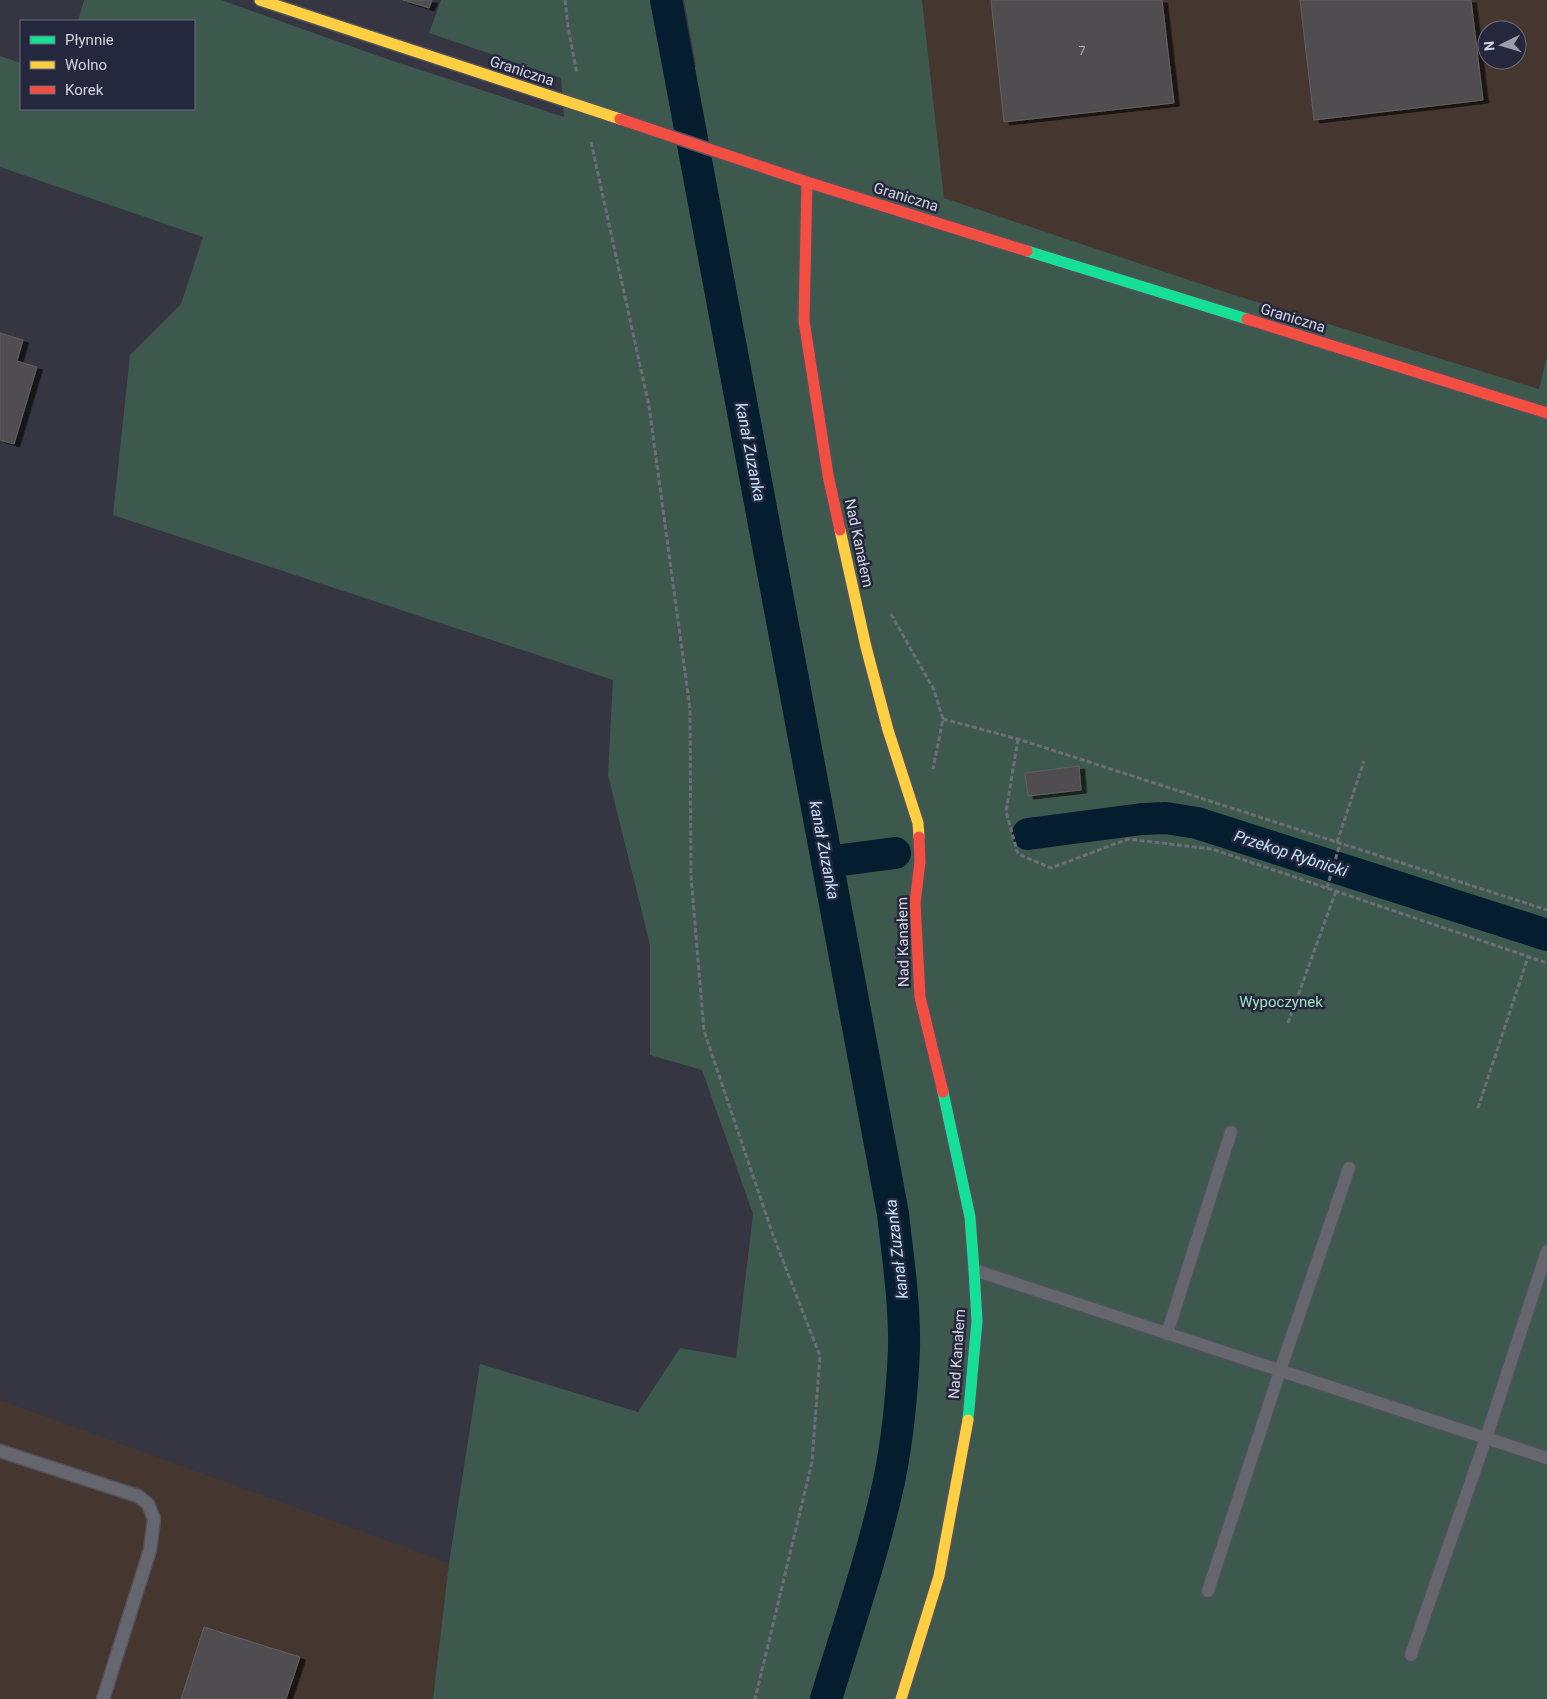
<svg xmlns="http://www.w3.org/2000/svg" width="1547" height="1699" viewBox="0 0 1547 1699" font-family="Roboto,sans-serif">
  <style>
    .industrial { fill: #45372f; fill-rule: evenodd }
    .green { fill: #3d594d }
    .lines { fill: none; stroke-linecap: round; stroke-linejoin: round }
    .canal { stroke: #051e2f; stroke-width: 32 }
    .building { fill: #504e50; stroke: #615f5f; filter: url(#shadow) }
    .lane-casing { stroke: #51525c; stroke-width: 15 }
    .fast-casing { stroke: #51525c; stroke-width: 14 }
    .slow-casing { stroke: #51525c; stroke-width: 14 }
    .jam-casing { stroke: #51525c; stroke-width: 14 }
    .path { stroke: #6c6d76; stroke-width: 3; stroke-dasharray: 5 2.5; stroke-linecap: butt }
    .lane { stroke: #66666f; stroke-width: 12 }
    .fast { stroke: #16e098; stroke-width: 11 }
    .slow { stroke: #ffcf43; stroke-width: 11 }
    .jam { stroke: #f24e42; stroke-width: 11 }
    .labels { text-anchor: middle; stroke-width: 5; stroke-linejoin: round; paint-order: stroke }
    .number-label { font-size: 12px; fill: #b3b3be }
    .street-label { font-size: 15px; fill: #d4d5e3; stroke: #25273c }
    .park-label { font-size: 15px; fill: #a0e2c2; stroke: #25273c }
    .water-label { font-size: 16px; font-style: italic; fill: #c1e4fb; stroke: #25273c }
  </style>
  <defs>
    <filter id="shadow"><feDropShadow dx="5.5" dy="3" stdDeviation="0" flood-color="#0009"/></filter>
  </defs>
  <rect width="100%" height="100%" fill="#353641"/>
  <path class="industrial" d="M922 0H1547V356L1539 389 1225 292 944 198ZM1487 30H1517V60H1487Z
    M0 1400 449 1563 433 1699H0Z"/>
  <path class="green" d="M84 0H221L387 59 564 117 561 78 429 33 441 0H659L670 59 696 67 684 0H922L944 198 1225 292 1539 389 1547 356V1699H433L449 1563 480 1364 638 1412 680 1348 736 1358 753 1214 702 1070 650 1055V945L608 775 613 680 113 515 130 355 181 304 203 237 0 167V56L21 63V109H194V21H78Z"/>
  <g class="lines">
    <path class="canal" d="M666 0 893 1214C898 1259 905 1304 904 1350 902 1393 898 1438 889 1481 873 1555 848 1627 826 1699
      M1028 834 1142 819 1166 818 1197 823 1547 935
      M827 862 895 853"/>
  </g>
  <path class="building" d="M403 0H432L429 8Z
    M991 0H1162L1174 103 1004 122Z
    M1300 0H1471L1483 100 1314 120Z
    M0 333 23 340 17 361 37 367 14 444 0 440Z
    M1079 766 1081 790 1028 796 1025 773Z
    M204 1627 300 1657 286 1699H181Z"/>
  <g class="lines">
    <g class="lane-casing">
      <path id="lane" d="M974 1270 1547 1458
        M1167 1334 1231 1132
        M0 1451 138 1496 148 1504 154 1519 150 1550 103 1699
        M1208 1591 1280 1371 1349 1168
        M1411 1655 1486 1438 1547 1251"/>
    </g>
    <g class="fast-casing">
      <path id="fast" d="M1027 251 1247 319
        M943 1092 970 1217 974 1270 977 1321 968 1420"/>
    </g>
    <g class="slow-casing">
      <path id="slow" d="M260 0 620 119
        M840 530 866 647 888 730 918 823 919 837
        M901 1699 939 1576 968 1420"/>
    </g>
    <g class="jam-casing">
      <path id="jam" d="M620 119 807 182 1027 251
        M807 182 804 321 828 475 840 530
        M1247 319 1547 413
        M919 837 920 862 915 903 920 997 943 1092"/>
    </g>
    <path class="path" d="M565 0 568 27 577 74
      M591 142 649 406 690 709 691 876 704 1031 773 1235 820 1356 812 1462 755 1699
      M891 614 934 690 943 719 933 769
      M943 719 1018 739 1547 910
      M1018 739 1006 812 1018 854 1051 868 1128 839 1212 849 1547 963
      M1337 842 1364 761
      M1327 888 1340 844
      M1288 1023 1336 891
      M1478 1108 1528 957"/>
    <use href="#lane" class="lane"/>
    <use href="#fast" class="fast"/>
    <use href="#slow" class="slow"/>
    <use href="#jam" class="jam"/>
  </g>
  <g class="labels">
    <g class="number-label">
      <text x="1082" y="55">7</text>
    </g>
    <g class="street-label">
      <text transform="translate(522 71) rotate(18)" y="5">Graniczna</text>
      <text transform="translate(906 197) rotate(17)" y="5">Graniczna</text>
      <text transform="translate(1293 318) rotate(17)" y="5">Graniczna</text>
      <text transform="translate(859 543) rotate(78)" y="5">Nad Kanałem</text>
      <text transform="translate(903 942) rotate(-91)" y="5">Nad Kanałem</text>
      <text transform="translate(957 1354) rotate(-86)" y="5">Nad Kanałem</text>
    </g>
    <g class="park-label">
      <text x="1281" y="1007">Wypoczynek</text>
    </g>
    <g class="water-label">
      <text transform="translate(751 452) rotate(79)" y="6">kanał Zuzanka</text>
      <text transform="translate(825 850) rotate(79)" y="6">kanał Zuzanka</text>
      <text transform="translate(1291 853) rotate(18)" y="6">Przekop Rybnicki</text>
      <text transform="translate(896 1249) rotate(-97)" y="6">kanał Zuzanka</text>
    </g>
  </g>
  <rect x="20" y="20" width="175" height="90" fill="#25273c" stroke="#6b6d7f"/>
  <rect x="30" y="36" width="25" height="8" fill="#16e098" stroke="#6b6d7f"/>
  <text x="65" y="45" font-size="15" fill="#d4d5e3">Płynnie</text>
  <rect x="30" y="61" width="25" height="8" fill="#ffcf43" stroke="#6b6d7f"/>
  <text x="65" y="70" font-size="15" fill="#d4d5e3">Wolno</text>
  <rect x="30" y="86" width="25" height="8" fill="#f24e42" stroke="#6b6d7f"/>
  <text x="65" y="95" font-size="15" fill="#d4d5e3">Korek</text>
  <g transform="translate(1502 45) rotate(265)"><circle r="24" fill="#25273c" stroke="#6b6d7f"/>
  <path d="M0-4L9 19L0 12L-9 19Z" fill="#9c9daa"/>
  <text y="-8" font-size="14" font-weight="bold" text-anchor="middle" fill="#d4d5e3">N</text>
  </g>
</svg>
